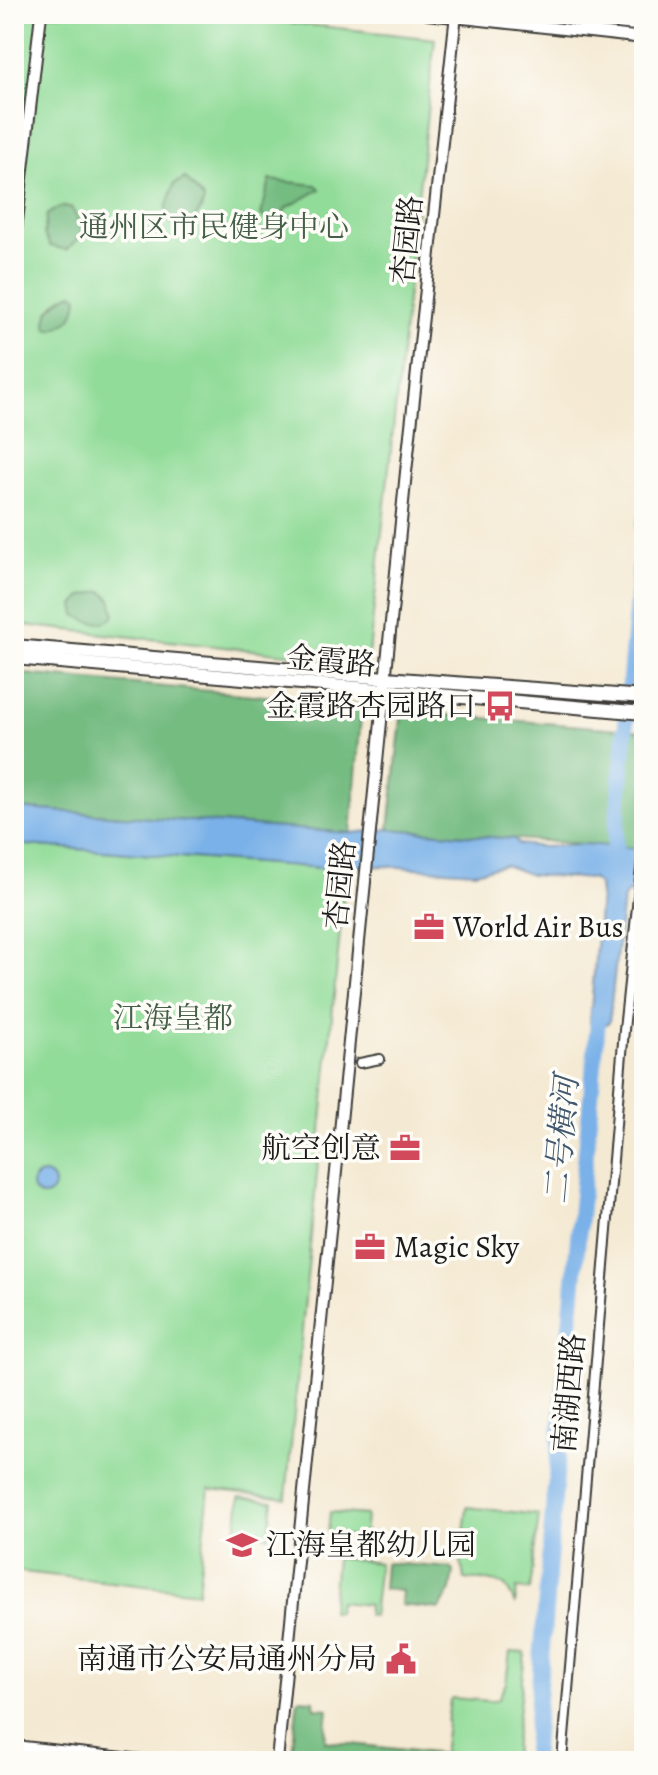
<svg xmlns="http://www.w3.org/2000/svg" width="658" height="1775" viewBox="0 0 658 1775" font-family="Alegreya,'Noto Serif SC',serif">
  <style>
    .green { fill: #92dc99; stroke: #577c5a; stroke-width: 2 }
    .forest { fill: #75bc81; stroke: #486c4e; stroke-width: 2 }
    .water { fill: #79b1e8; stroke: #4a6682; stroke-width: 2 }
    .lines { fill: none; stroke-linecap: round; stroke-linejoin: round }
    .river { stroke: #79b1e8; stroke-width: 16 }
    .minor-casing { stroke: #3c3b37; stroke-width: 12 }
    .tertiary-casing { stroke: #3c3b37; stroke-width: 14 }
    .secondary-casing { stroke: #3c3b37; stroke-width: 16 }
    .primary-casing { stroke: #3c3b37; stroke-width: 16 }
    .minor { stroke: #fff; stroke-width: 8 }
    .tertiary { stroke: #fff; stroke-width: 10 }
    .secondary { stroke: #fff; stroke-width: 12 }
    .primary { stroke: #fff; stroke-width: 12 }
    .labels { text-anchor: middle; stroke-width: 7; stroke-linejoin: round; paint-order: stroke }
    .park-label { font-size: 30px; fill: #455f48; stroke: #fdfcf7 }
    .street-label { font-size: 30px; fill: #1c1c1c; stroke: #fdfcf7 }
    .poi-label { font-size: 30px; fill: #1c1c1c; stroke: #fdfcf7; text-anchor: end }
    .water-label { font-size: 32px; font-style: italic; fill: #41586e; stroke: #fdfcf7 }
  </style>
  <rect width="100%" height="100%" fill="#fdfcf7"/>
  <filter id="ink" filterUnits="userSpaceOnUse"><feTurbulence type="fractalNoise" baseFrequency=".0125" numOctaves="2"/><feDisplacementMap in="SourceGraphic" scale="16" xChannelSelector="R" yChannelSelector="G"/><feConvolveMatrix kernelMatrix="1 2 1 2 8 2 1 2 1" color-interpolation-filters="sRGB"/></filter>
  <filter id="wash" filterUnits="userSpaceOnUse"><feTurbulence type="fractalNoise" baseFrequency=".006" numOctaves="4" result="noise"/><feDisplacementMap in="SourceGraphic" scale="32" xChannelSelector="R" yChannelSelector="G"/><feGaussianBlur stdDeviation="1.8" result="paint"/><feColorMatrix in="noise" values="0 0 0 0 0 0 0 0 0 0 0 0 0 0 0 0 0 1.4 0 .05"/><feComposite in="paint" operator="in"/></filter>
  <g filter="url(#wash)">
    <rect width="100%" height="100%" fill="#f4e9d2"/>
    <path class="green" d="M14 14H212L435 39 368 663 14 624Z
      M14 844 346 870 286 1498 209 1489 198 1592 14 1571Z
      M240 1497 273 1501 269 1536 236 1532Z
      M467 1507 539 1515 530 1590 517 1588 515 1605C505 1575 493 1582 464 1579L461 1560Z
      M330 1512 366 1515 364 1537 328 1534Z
      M336 1558 379 1563 373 1616 367 1615 368 1605 339 1602 337 1612H331Z
      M510 1652 525 1653 513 1761 443 1754 450 1700 452 1698 491 1701 498 1699 506 1683Z"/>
    <path class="forest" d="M185 178 204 199C202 213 194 220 181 228L171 222 166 208 174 184Z
      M270 180 316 185 320 189 285 209 283 217 269 220 261 215Z
      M59 207H71L81 225 82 236 66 250 50 246 44 234 47 215Z
      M73 293 78 297C77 315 68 325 50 330L46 326C45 310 59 298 73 293Z
      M102 591 111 599 115 614C106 628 88 623 76 615L74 605 83 596Z
      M14 673 362 705 351 833 14 808Z
      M410 712 644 731V849L389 829 401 719Z
      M388 1563 451 1568 454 1571 451 1590 440 1609 401 1605 402 1591 383 1589 385 1564Z
      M298 1699 314 1700 315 1708 328 1709 325 1741 505 1761H302L292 1753Z"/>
    <path class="water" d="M14 808 351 833 389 829 515 839 518 844 545 847 584 844 644 849V889L628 892 623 900 609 1022 598 1029 590 1023 600 895 599 885 592 879 531 875 504 865 475 872 384 866 347 867 346 870 14 844Z
      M32 1185a11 11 0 1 1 22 0a11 11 0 1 1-22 0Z"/>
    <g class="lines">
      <path class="river" d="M613 867 644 523
        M533 1761 554 1499 599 1010"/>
    </g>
  </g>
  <g filter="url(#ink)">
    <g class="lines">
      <g class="minor-casing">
        <path id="minor" d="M360 1063 380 1059
          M562 1761 624 1030 644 840"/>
      </g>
      <g class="tertiary-casing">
        <path id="tertiary" d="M427 14 644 38
          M534 14 644 26
          M14 247 41 14
          M277 1761 406 472 456 14"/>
      </g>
      <g class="secondary-casing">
        <path id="secondary" d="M14 646 386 678 644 697
          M14 658 644 713"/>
      </g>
      <g class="primary-casing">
        <path id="primary" d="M14 1747 142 1761"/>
      </g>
      <use href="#minor" class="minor"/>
      <use href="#tertiary" class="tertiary"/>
      <use href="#secondary" class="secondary"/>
      <use href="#primary" class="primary"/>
    </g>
  </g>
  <defs>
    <g id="bus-bare" transform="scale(2.4)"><path d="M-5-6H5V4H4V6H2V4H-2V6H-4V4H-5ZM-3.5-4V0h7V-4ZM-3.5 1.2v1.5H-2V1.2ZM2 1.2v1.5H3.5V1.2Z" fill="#d1495b" stroke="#fdfcf7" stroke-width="2.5" paint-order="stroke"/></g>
    <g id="office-bare" transform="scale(2.4)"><path d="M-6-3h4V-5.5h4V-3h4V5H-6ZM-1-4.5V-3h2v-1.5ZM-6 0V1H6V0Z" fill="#d1495b" stroke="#fdfcf7" stroke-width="2.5" paint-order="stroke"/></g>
    <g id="school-bare" transform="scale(2.4)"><path d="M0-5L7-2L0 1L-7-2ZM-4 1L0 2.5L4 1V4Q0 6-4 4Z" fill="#d1495b" stroke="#fdfcf7" stroke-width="2.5" paint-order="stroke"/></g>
    <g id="civic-bare" transform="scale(2.4)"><path d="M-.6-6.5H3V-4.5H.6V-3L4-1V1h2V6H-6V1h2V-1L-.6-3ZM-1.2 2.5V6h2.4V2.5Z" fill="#d1495b" stroke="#fdfcf7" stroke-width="2.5" paint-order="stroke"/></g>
  </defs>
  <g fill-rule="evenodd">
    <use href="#bus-bare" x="500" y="706"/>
    <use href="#office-bare" x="429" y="927"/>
    <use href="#office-bare" x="405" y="1148"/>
    <use href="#office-bare" x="370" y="1247"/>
    <use href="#school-bare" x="242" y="1545"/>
    <use href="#civic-bare" x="401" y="1659"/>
  </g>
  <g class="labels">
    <g class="park-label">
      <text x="214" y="237">通州区市民健身中心</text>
      <text x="173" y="1028">江海皇都</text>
    </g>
    <g class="street-label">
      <text transform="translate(407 240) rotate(-84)" y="10">杏园路</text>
      <text transform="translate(331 661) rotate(5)" y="10">金霞路</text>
      <text transform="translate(340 885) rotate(-84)" y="10">杏园路</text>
      <text transform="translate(569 1393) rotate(-85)" y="10">南湖西路</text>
    </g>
    <g class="poi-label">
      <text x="476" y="716">金霞路杏园路口</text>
      <text x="453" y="937" text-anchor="start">World Air Bus</text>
      <text x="381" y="1158">航空创意</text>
      <text x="394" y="1257" text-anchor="start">Magic Sky</text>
      <text x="266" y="1555" text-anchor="start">江海皇都幼儿园</text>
      <text x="377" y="1669">南通市公安局通州分局</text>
    </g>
    <g class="water-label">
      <text transform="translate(561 1140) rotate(-85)" y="11">二号横河</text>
    </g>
  </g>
  <rect width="658" height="1775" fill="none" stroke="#fdfcf7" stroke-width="48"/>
</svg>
